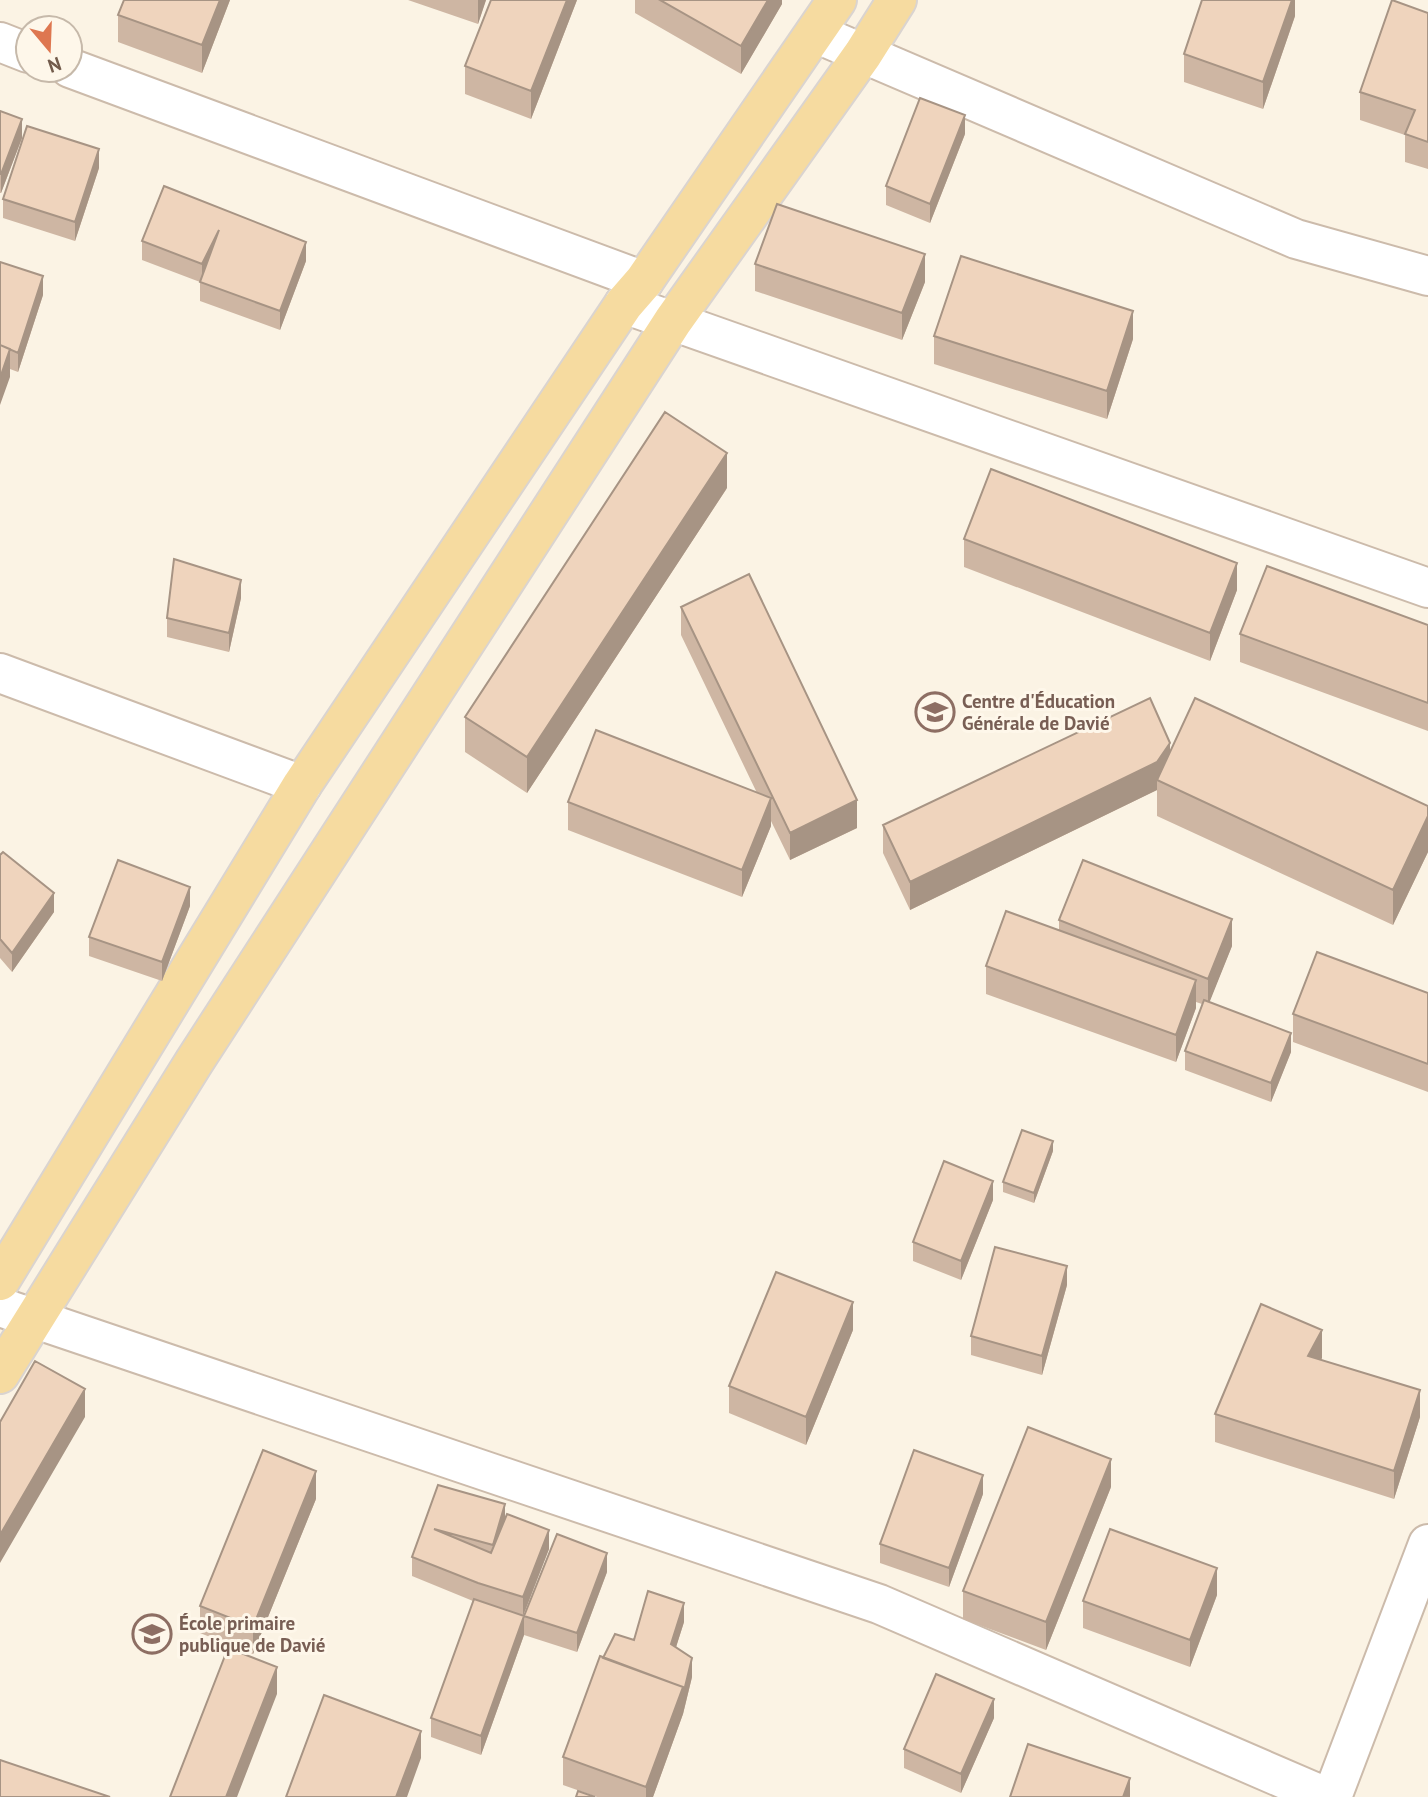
<svg xmlns="http://www.w3.org/2000/svg" width="1428" height="1797" viewBox="0 0 1428 1797" font-family="'PT Sans',sans-serif">
  <style>
    .lines { fill: none; stroke-linecap: round; stroke-linejoin: round }
    .minor-casing { stroke: #ccbbab; stroke-width: 42 }
    .primary-casing { stroke: #dad4d0; stroke-width: 42 }
    .minor { stroke: #fff; stroke-width: 38 }
    .primary { stroke: #f6dba0; stroke-width: 38 }
    .wall { fill: #ceb6a3 }
    .shaded-wall { fill: #a79484 }
    .building { fill: #efd4bd; stroke: #a79484; stroke-width: 2 }
    .labels { text-anchor: middle; stroke-width: 6; stroke-linejoin: round; paint-order: stroke }
    .education-label { font-size: 19px; font-weight: bold; fill: #785e54; stroke: #fef7ea; text-anchor: start }
  </style>
  <rect width="100%" height="100%" fill="#fbf3e4"/>
  <g class="lines">
    <g class="minor-casing">
      <path id="minor" d="M815 33 1296 239 1428 276
        M0 42 28 53
        M70 68 644 281
        M624 304 1428 588
        M0 673 302 785
        M0 1307 879 1604 1326 1797
        M1332 1797 1428 1544"/>
    </g>
    <g class="primary-casing">
      <path id="primary" d="M0 1281 302 785 624 304 644 281 837 0
        M0 1374 194 1062 673 321 863 54 897 0"/>
    </g>
    <use href="#minor" class="minor"/>
    <use href="#primary" class="primary"/>
  </g>
  <path class="wall" d="M124 0H230L202 73 118 42V15Z
    M408 0H486L478 24Z
    M577 0 531 119 465 94V66Z
    M635 0H782V4L741 74 635 13Z
    M1292 0H1295V16L1263 109 1184 82V54Z
    M1428 13V169L1405 162V135L1360 120V92Z
    M0 111 22 138 1 193H0Z
    M965 134 930 223 886 205V186Z
    M99 168 75 241 3 218V199Z
    M142 241 306 261 280 330 200 301V282L142 260Z
    M0 262 43 295 18 372 10 369V377Z
    M755 264 925 282 902 340 755 291Z
    M934 336 1133 339 1107 419 934 364Z
    M727 488 527 793 465 752V717Z
    M964 539 1237 590 1210 661 964 567Z
    M241 598 229 652 167 637V618Z
    M681 607 857 828 790 860 771 821V826L742 897 568 830V802L757 793 681 635Z
    M1428 625V731L1240 662V634Z
    M1170 751 1428 806V852L1393 925 1157 816V790L910 910 883 853V825Z
    M0 855 54 912 12 972 0 958Z
    M190 906 162 981 89 956V937Z
    M1059 920 1232 946 1209 1002 1291 1052 1271 1102 1185 1070V1051L1202 1004 1196 1002V1008L1176 1062 986 994V966L1059 930Z
    M1428 993V1092L1293 1042V1014Z
    M1053 1151 1034 1203 1003 1192V1182Z
    M993 1200 961 1280 913 1261V1242Z
    M1067 1285 1042 1375 971 1355V1336Z
    M853 1330 806 1445 729 1413V1386Z
    M1322 1358 1321 1360 1420 1417 1394 1499 1215 1442V1414Z
    M438 1485 505 1518 549 1549 523 1616 607 1572 577 1652 524 1635 481 1755 431 1737V1718L473 1601 412 1576V1557Z
    M1111 1487 1046 1650 963 1619V1591Z
    M983 1494 949 1587 880 1563V1544Z
    M316 1499 253 1654 200 1633V1606Z
    M1217 1595 1190 1667 1083 1628V1601Z
    M684 1622 676 1647 692 1677 683 1714 653 1797H597L563 1785V1757L634 1640Z
    M994 1718 961 1793 904 1768V1749Z"/>
  <path class="shaded-wall" d="M220 0H230L202 73V45Z
    M478 0H486L478 24Z
    M567 0H577L531 119V91Z
    M768 0H782V4L741 74V46Z
    M1292 0H1295V16L1263 109V82Z
    M965 115V134L930 223V204Z
    M22 119V138L1 193V174Z
    M99 149V168L75 241V222Z
    M219 230V249L202 283V264Z
    M306 242V261L280 330V311Z
    M925 254V282L902 340V313Z
    M43 276V295L18 372V353Z
    M1133 311V339L1107 419V391Z
    M10 349V377L0 405V378Z
    M727 453V488L527 793V757Z
    M1237 563V590L1210 661V633Z
    M241 580V598L229 652V633Z
    M1170 743V770L1157 780V790L910 910V882Z
    M771 798V826L742 897V870Z
    M857 800V828L790 860V833Z
    M1428 816V852L1393 925V890Z
    M190 887V906L162 981V962Z
    M54 893V912L12 972V953Z
    M1232 919V946L1208 1006V979Z
    M1196 980V1008L1176 1062V1035Z
    M1291 1033V1052L1271 1102V1083Z
    M1053 1141V1151L1034 1203V1193Z
    M993 1181V1200L961 1280V1261Z
    M1067 1266V1285L1042 1375V1356Z
    M853 1302V1330L806 1445V1417Z
    M1322 1330V1358L1308 1383V1356Z
    M85 1389V1417L0 1563V1535Z
    M1420 1390V1417L1394 1499V1471Z
    M1111 1459V1487L1046 1650V1622Z
    M316 1471V1499L253 1654V1627Z
    M983 1475V1494L949 1587V1568Z
    M505 1504V1523L493 1564V1545Z
    M549 1530V1549L523 1616V1597Z
    M607 1553V1572L577 1652V1633Z
    M1217 1568V1595L1190 1667V1640Z
    M684 1603V1622L671 1663V1644Z
    M524 1616V1635L481 1755V1736Z
    M692 1658V1677L683 1714 653 1797H646V1787Z
    M277 1667V1694L237 1797H226Z
    M994 1699V1718L961 1793V1774Z
    M421 1731V1758L407 1797H396Z
    M1130 1778V1797H1123Z"/>
  <path class="building" d="M124 0H220L202 45 118 15Z
    M491 0H567L531 91 465 66Z
    M660 0H768L741 46Z
    M1202 0H1292L1263 82 1184 54Z
    M1392 0 1428 13V142L1405 134 1415 110 1360 92Z
    M920 98 965 115 930 204 886 186Z
    M0 111 22 119 1 174H0Z
    M27 126 99 149 75 222 3 199Z
    M164 186 306 242 280 311 200 282 219 230 202 264 142 241Z
    M777 204 925 254 902 313 755 264Z
    M961 256 1133 311 1107 391 934 336Z
    M0 262 43 276 18 353 0 345Z
    M0 345 10 349 0 378Z
    M665 412 727 453 527 757 465 717Z
    M991 469 1237 563 1210 633 964 539Z
    M174 559 241 580 229 633 167 618Z
    M1267 566 1428 625V703L1240 634Z
    M749 574 857 800 790 833 681 607Z
    M1150 698 1170 743 1157 762 910 882 883 825Z
    M1195 698 1428 806V816L1393 890 1157 780Z
    M596 730 771 798 742 870 568 802Z
    M3 852 54 893 12 953 0 939V855Z
    M118 860 190 887 162 962 89 937Z
    M1083 860 1232 919 1208 979 1059 920Z
    M1006 911 1196 980 1176 1035 986 966Z
    M1317 952 1428 993V1064L1293 1014Z
    M1204 1000 1291 1033 1271 1083 1185 1051Z
    M1022 1130 1053 1141 1034 1193 1003 1182Z
    M944 1161 993 1181 961 1261 913 1242Z
    M995 1247 1067 1266 1042 1356 971 1336Z
    M776 1272 853 1302 806 1417 729 1386Z
    M1261 1304 1322 1330 1308 1356 1420 1390 1394 1471 1215 1414Z
    M35 1361 85 1389 0 1535V1422Z
    M1028 1427 1111 1459 1046 1622 963 1591Z
    M263 1450 316 1471 253 1627 200 1606Z
    M914 1450 983 1475 949 1568 880 1544Z
    M438 1485 505 1504 493 1545 434 1529 491 1553 507 1514 549 1530 523 1597 478 1583 412 1557Z
    M1110 1529 1217 1568 1190 1640 1083 1601Z
    M557 1534 607 1553 577 1633 524 1616 481 1736 431 1718 474 1599 524 1616Z
    M648 1591 684 1603 671 1644 692 1658 683 1695V1687L603 1658 615 1634 634 1640Z
    M228 1648 277 1667 226 1797H170Z
    M600 1656 683 1687 646 1787 563 1757Z
    M936 1674 994 1699 961 1774 904 1749Z
    M324 1695 421 1731 396 1797H286Z
    M1028 1744 1130 1778 1123 1797H1010Z
    M0 1760 110 1797H0Z
    M578 1791 595 1797H576Z"/>
  <defs>
    <g id="school-ring" transform="scale(2.0125)"><circle r="9.5" fill="#fef7ea" stroke="#8d6e63" stroke-width="1.5"/><path d="M0-5L7-2L0 1L-7-2ZM-4 1L0 2.5L4 1V4Q0 6-4 4Z" fill="#8d6e63"/></g>
  </defs>
  <g fill-rule="evenodd">
    <use href="#school-ring" x="935" y="712"/>
    <use href="#school-ring" x="152" y="1634"/>
  </g>
  <g class="labels">
    <g class="education-label">
      <text x="962" y="708">Centre d'Éducation<tspan x="962" dy="22">Générale de Davié</tspan></text>
      <text x="179" y="1630">École primaire<tspan x="179" dy="22">publique de Davié</tspan></text>
    </g>
  </g>
  <g transform="translate(49 49) rotate(161)"><circle r="33" fill="#fef7ea" stroke="#c6b9aa" stroke-width="2"/>
  <path d="M0-5L12 26L0 18L-12 26Z" fill="#de7750"/>
  <text y="-10" font-size="19" font-weight="bold" text-anchor="middle" fill="#725b4b">N</text>
  </g>
</svg>
